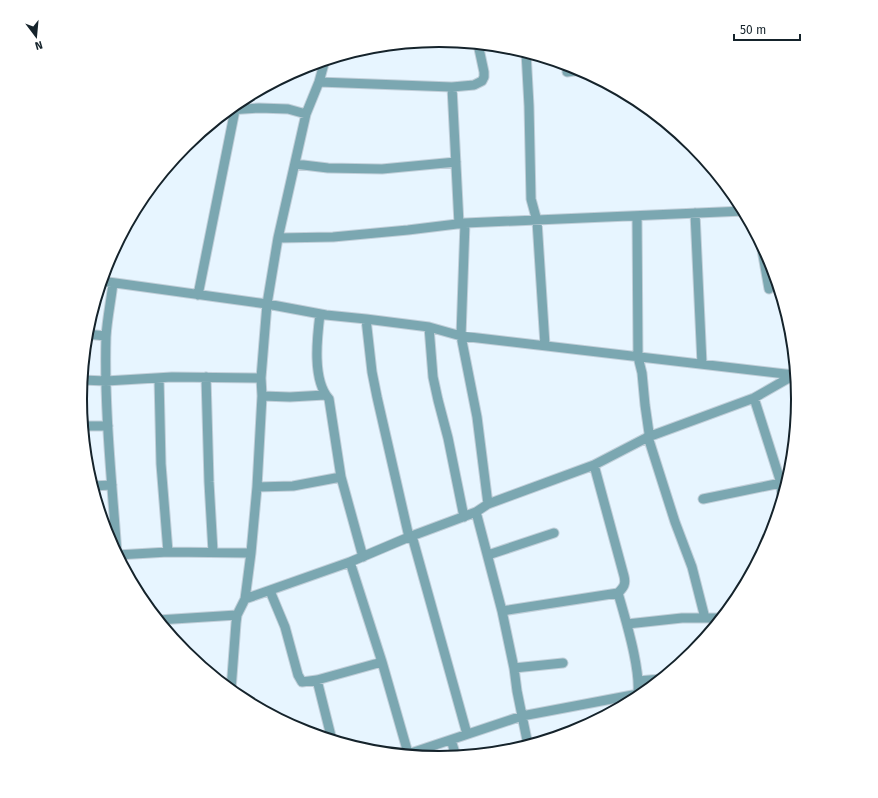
<svg xmlns="http://www.w3.org/2000/svg" width="878" height="798" viewBox="0 0 878 798" font-family="'Fira Sans',sans-serif">
  <style>
    .lines { fill: none; stroke-linecap: round; stroke-linejoin: round }
    .minor-casing { stroke: #c1cfd9; stroke-width: 11 }
    .minor { stroke: #7ba7b1; stroke-width: 9 }
    .rim { fill: none; stroke: #15232b; stroke-width: 2 }
  </style>
  <rect width="100%" height="100%" fill="#e7f5ff"/>
  <g class="lines">
    <g class="minor-casing">
      <path id="minor" d="M526 52 529 106 531 199 537 221 545 345
        M567 72 582 70
        M319 82 452 87 474 85 482 81 484 77V72L478 44
        M452 87 459 224
        M243 109 245 97
        M228 110 259 108 288 109 306 114
        M295 164 328 168 382 169 456 162
        M695 213 702 364
        M637 216 638 357 642 373 645 405 649 433 648 437 675 522 692 567 705 618
        M465 223 461 336 477 417 488 504
        M278 238 333 237 408 230 465 223 744 211
        M761 244 769 289
        M101 281 267 304 326 315 366 319 429 327 461 336 794 375
        M113 283C111 301 107 319 106 337 104 409 112 482 117 554
        M198 295 235 110
        M320 314C317 338 312 380 329 399L341 477 363 557
        M366 319 372 372 377 397 409 537
        M429 327 433 377 438 400 448 438 464 517
        M86 334 106 336
        M206 377 209 482 213 552
        M159 378 161 464 168 552
        M82 380 106 381 172 377 261 378
        M262 396 290 397 325 395
        M754 398 781 483 782 499
        M83 426H108
        M92 486 112 485
        M257 487 293 486 341 477
        M703 499 781 483
        M476 512 502 611 514 668 517 691 528 745
        M412 536 467 734
        M117 555 168 552 251 553
        M488 555 554 533
        M350 562 382 662 408 753
        M270 591 285 627 298 675 302 682 317 680 382 662
        M618 593C625 618 643 675 637 699
        M245 599 350 562 409 537 476 512 488 504 594 465 648 437 754 398 794 375
        M502 611 618 593C624 587 626 584 624 576L594 465
        M158 620 237 615
        M627 624 682 618H722
        M514 668 563 663
        M317 680 332 740
        M638 681 661 679
        M231 690 236 623 237 615 245 599 251 553 257 487 262 396 261 378 267 304 278 238 306 114 319 82 325 60
        M451 740 456 756
        M405 755 522 716 638 694"/>
    </g>
    <use href="#minor" class="minor"/>
  </g>
  <path d="M0 0H878V798H0ZM87 399a352 352 0 1 1 704 0a352 352 0 1 1-704 0Z" fill="#fff" fill-rule="evenodd"/>
  <path class="rim" d="M87 399a352 352 0 1 1 704 0a352 352 0 1 1-704 0Z"/>
  <g transform="translate(36 36) rotate(164)" stroke="#ffffff" stroke-width="3" paint-order="stroke">
  <path d="M0-3L7 15L0 10L-7 15Z" fill="#15232b"/>
  <text y="-6" font-size="11" font-weight="bold" text-anchor="middle" fill="#15232b">N</text>
  </g>
  <path d="M734 34v6h66v-6" fill="none" stroke="#15232b" stroke-width="2"/>
  <text x="740" y="34" font-size="12" fill="#15232b" stroke="#ffffff" stroke-width="3" paint-order="stroke">50 m</text>
</svg>
